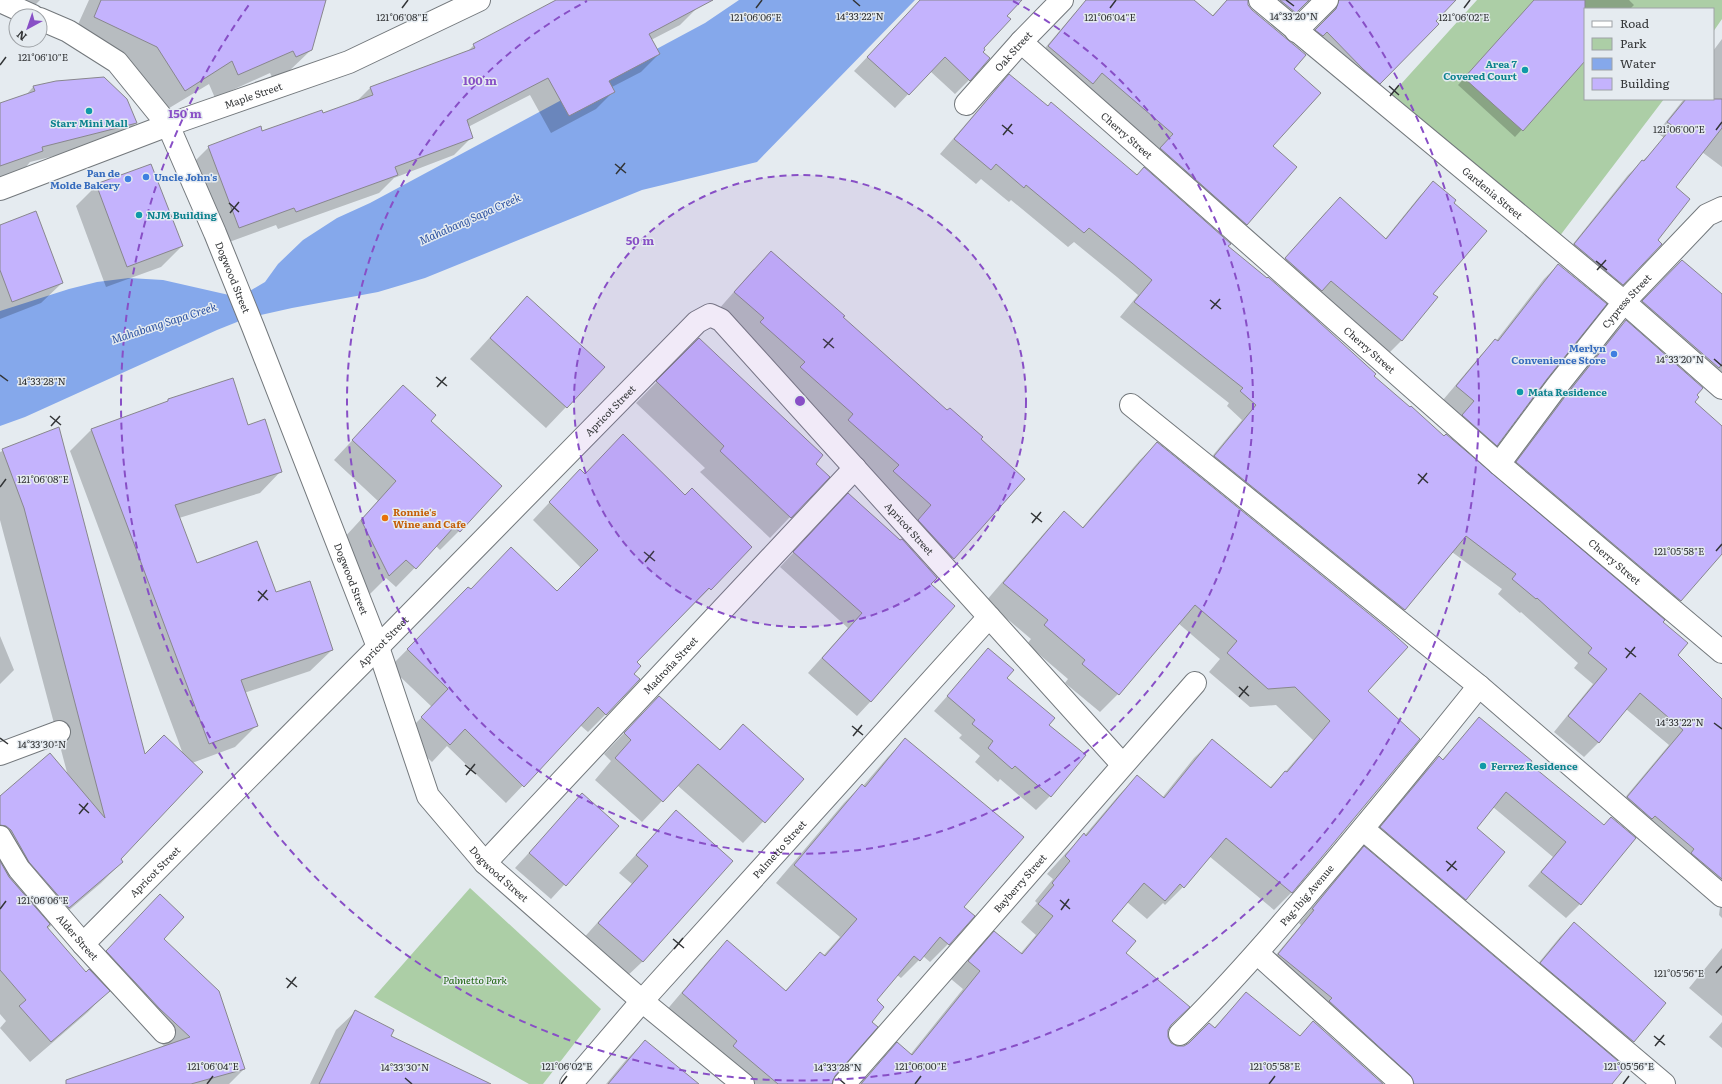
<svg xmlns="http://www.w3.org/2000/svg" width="1722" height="1084" viewBox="0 0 1722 1084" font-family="Literata,serif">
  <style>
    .green { fill: #accea6 }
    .water { fill: #85a8eb }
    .shadow { fill: #0003 }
    .building { fill: #c4b3fd; stroke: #88878d }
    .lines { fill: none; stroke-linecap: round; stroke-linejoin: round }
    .minor-casing { stroke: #73787c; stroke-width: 24 }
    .minor { stroke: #fff; stroke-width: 22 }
    .ticks { fill: none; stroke: #333537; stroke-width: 1.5 }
    .ring { fill: none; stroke: #884fc6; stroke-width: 2; stroke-dasharray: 7 5 }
    .culture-dot { fill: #0f9aa8; stroke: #e5ebf0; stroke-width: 1.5 }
    .shop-dot { fill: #3f7fe0; stroke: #e5ebf0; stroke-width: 1.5 }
    .food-dot { fill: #e8710a; stroke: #e5ebf0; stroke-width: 1.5 }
    .labels { text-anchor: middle; stroke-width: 3; stroke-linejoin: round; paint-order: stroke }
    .street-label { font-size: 10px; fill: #333537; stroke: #e5ebf0 }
    .culture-label { font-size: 10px; font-weight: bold; fill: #0d838f; stroke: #e5ebf0; text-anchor: start }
    .shop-label { font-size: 10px; font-weight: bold; fill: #366cbe; stroke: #e5ebf0; text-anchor: end }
    .food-label { font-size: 10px; font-weight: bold; fill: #c56008; stroke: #e5ebf0; text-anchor: start }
    .park-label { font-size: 10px; font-style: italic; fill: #175f06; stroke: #e5ebf0 }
    .water-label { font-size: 11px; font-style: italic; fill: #2d53a2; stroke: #e5ebf0 }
    .ticks-label { font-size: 10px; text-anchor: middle; fill: #333537; stroke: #e5ebf0; stroke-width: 3; stroke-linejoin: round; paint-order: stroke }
    .centre { fill: #884fc6; stroke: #e5ebf0; stroke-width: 2 }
    .ring-label { font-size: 12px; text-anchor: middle; font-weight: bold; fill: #884fc6; stroke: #e5ebf0; stroke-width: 3; stroke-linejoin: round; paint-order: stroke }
  </style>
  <rect width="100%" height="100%" fill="#e5ebf0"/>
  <path class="green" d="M1477 0H1722V19L1713 32V9H1585V99H1664L1559 237 1392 94Z
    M470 888 601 1009 543 1084H529L374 997Z"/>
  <path class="water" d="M739 0H915L757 162 642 190 425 278 378 292 292 308 247 318 217 330 25 417 0 426V311L69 289 97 282 129 278 163 280 229 295 248 292 265 282 278 264 303 240 337 218 370 203 705 23Z"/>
  <path class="shadow" d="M0 0H40L24 16Z
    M89 0H325L311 50 287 73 273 79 270 73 215 98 209 84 161 113 134 70 71 40Z
    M558 0H696L698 7 680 25 651 40 659 54 641 72 612 87 614 91 596 109 551 133 530 95 468 127 472 137 454 155 394 178 379 193 278 229 276 225 221 245 191 165 209 147 322 115 356 102 370 88 466 53 474 45Z
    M927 0H1020L1006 16 982 48 969 80 955 94 930 71 895 108 854 71 887 36Z
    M1088 0H1193L1212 16 1227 0H1455L1365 97 1302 44 1322 24 1325 19V12L1315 2H1308L1303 5 1281 27 1253 4 1247 2 1248 5 1293 69 1272 146 1246 224 1232 238 1147 163 1159 148 1088 87 1034 61 1074 14Z
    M1535 0H1629L1634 5 1630 9H1585V60L1515 137 1458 85Z
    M1722 39V167L1702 152 1695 158 1657 133 1684 99H1713V51Z
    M1009 76 1227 246 1373 376 1662 623 1676 655 1722 700V918L1719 915 1720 907 1716 901 1613 812 1669 745 1626 709 1599 742 1584 757 1554 732 1593 684 1574 668 1578 663 1521 612 1520 613 1498 594 1502 589 1452 552 1404 610 1390 624 1200 471 1242 420 1227 406 1229 403 1120 317 1138 295 1117 277 1074 242 1068 247 1011 200 1009 202 981 179 976 184 940 154 995 90Z
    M56 82 136 123 119 140 30 162 25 168 0 177V104L26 95 33 87Z
    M1657 147 1675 188 1622 284 1608 298 1561 259 1628 175Z
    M1433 183 1453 203 1432 294 1402 340 1388 354 1272 273 1326 212 1385 239 1419 197Z
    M97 185 182 246 161 267 106 287 76 206Z
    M0 226 62 283 41 303 0 319Z
    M1682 261 1722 294V396L1629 316Z
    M1558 265 1546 378 1496 445 1482 459 1449 429 1461 415 1443 400 1481 355 1496 341 1544 279Z
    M754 269 842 317 1024 479 936 575 902 537 915 522 877 489 883 482 832 437 837 432 784 385 718 310Z
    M527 297 604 367 546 428 470 359Z
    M1626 321 1634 353 1722 429V553L1666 615 1502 477 1552 410 1611 336Z
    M699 339 814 464 828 477 770 538 700 472 705 468 636 403Z
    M403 386 430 421 459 531 440 550 436 546 396 587 386 578 370 594 343 539 378 501 334 460Z
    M168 400 247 426 281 471 260 493 179 518 196 564 276 594 332 650 310 671 244 693 257 725 235 747 192 763 119 859 122 862 101 883 47 929 86 974 143 913 162 939 244 1069 229 1084H87L165 1047 143 1026 109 990 88 1012 30 1062 0 1028 6 1021 0 1014V797L68 776 0 520V452L59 429 144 755 183 754 70 451 91 430 166 403Z
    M1157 443 1366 691 1292 892 1274 910 1209 856 1183 887 1165 905 1163 903 1147 919 1127 902 1111 921 1124 953 1170 1025 1167 1030V1037L1171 1044 1177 1047H1184L1214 1028 1246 993 1299 1037 1313 1022 1367 1084H860L897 1044 910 1055 963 989 951 979 994 933 1020 954 1036 935 1021 922 1037 903 1035 901 1053 879 1047 874 1066 853 1085 835 1119 795 1137 777 1162 798 1194 758 1212 741 1269 788 1285 772 1313 740 1276 705 1250 707 1209 672 1220 659 1178 623 1118 694 1100 712 1065 683 1068 679 1027 644 1031 639 986 601 1046 531 1064 513 1082 528 1139 461Z
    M585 475 685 496 751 547 636 662 633 674 639 679 605 715 588 732 580 725 506 803 447 746 432 762 404 735 432 707 390 667 468 588 470 590 557 593 581 568 533 520 563 488Z
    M834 509 929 584 870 702 857 716 808 673 848 628 780 567Z
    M0 636 14 670 0 684Z
    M989 649 1006 678 1048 725 1050 796 1036 810 1000 779 998 782 975 762 980 756 959 738 962 735 934 711Z
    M659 697 719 750 743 726 803 779 743 843 677 785 642 822 595 780 611 761 604 754Z
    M1479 718 1529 764 1603 826 1611 818 1635 838 1580 904 1566 918 1528 886 1553 857 1493 807 1475 828 1466 899 1452 913 1367 842 1425 771 1439 757 1442 760Z
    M906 739 962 907 948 944 930 962 923 956 901 978 897 975 875 1000 870 1022 834 1075 831 1084H739L665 1012 709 960 727 942 785 991 820 953 823 956 840 937 776 883 844 803 862 785 863 786 888 757Z
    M582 795 618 826 551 899 515 868Z
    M676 811 732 861 642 962 624 979 581 941 632 884 619 873Z
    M1364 848 1610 1084H1395L1265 968 1301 925 1299 923 1351 861Z
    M1574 923 1664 1003 1633 1041 1619 1055 1527 977 1560 937Z
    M1722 948V1016L1689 988Z
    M355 1012 390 1036 489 1084H310L336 1030Z
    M1722 1022V1048L1709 1037Z
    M645 1041 694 1084H606L626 1060Z"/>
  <path class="building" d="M101 0H326L312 50 296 57 293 51 238 75 232 61 185 91 157 47 94 17Z
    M556 0H713L649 34 660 54 609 81 615 92 569 116 548 78 467 120 473 138 395 167 398 175 296 212 294 208 239 228 208 146 261 126 262 131 322 110 323 113 373 95 370 87 475 48 473 44Z
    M920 0H1022L1007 16 1011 19 984 48 985 50 983 52 990 58 970 81 945 57 909 95 867 57Z
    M1086 0H1194L1213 16 1227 0H1248V5L1252 10 1306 55 1294 69 1321 93 1273 146 1297 167 1247 225 1160 148 1173 134 1102 73 1093 84 1048 46Z
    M1280 0H1309L1296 13Z
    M1339 0H1456L1436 21 1439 24 1380 84 1363 69 1327 32 1323 36 1315 30 1336 9Z
    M1534 0H1585V61L1523 131 1464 78Z
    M1009 74 1048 106 1051 102 1137 175 1144 167 1231 244 1228 246 1267 278 1268 277 1308 312 1376 374 1374 376 1410 407 1411 406 1444 436 1446 434 1665 620 1663 622 1688 643 1678 655 1722 699V879L1691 853 1694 849 1655 816 1652 819 1627 797 1683 730 1640 693 1599 743 1568 716 1607 669 1588 653 1592 648 1537 598 1536 599 1512 579 1516 574 1466 536 1405 610 1214 456 1256 405 1240 391 1243 388 1134 302 1152 280 1132 263 1089 228 1084 233 1026 185 1024 188 996 164 991 170 954 139Z
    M104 77 127 99 137 123 42 147 43 151 0 166V103L35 91 33 86 56 81Z
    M1686 99H1722V128L1676 187 1690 199 1658 240 1662 244 1623 285 1574 244 1642 160 1644 161 1673 126 1667 122Z
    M151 164 183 246 127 267 96 184Z
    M1433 181 1456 200 1454 203 1487 231 1433 294 1438 297 1402 341 1331 281 1322 291 1285 258 1340 197 1386 239Z
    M36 211 63 283 12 302 0 270V225Z
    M771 251 845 316 843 317 947 410 950 408 983 437 981 439 1025 479 954 559 918 520 931 505 893 471 899 465 848 420 853 414 800 367 805 362 760 322 764 318 734 292Z
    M1682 260 1722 294V364L1719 368 1642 301Z
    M1558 264 1607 304 1547 379 1497 446 1462 415 1474 401 1456 386 1495 339 1498 341Z
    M527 296 605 367 567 408 490 338Z
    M1626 320 1703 388 1697 395 1699 397 1695 402 1722 426V554L1681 601 1516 462 1567 394Z
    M699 338 823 455 816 464 830 477 791 518 720 451 724 446 656 381Z
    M233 378 248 425 265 419 282 472 175 505 197 563 257 541 276 592 310 581 333 650 241 680 258 726 209 744 91 429 168 401V399Z
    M403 385 436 415 431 421 502 486 460 532 454 527 416 569 406 560 389 576 361 520 396 481 352 440Z
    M59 427 145 754 164 735 203 772 121 859 123 862 69 908 29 862 11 830 6 826 0 825V796L50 753 105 818 24 508 2 449Z
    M623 434 685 495 692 488 752 547 711 590 709 588 637 662 641 666 634 674 640 679 606 715 598 707 524 787 465 729 450 745 421 717 448 689 407 649 468 587 471 589 511 547 557 591 598 550 549 502 580 469 585 474Z
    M1157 442 1389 630 1408 647 1368 691 1420 739 1292 893 1226 838 1184 888 1180 884 1165 901 1144 883 1112 921 1136 941 1126 953 1190 1007 1171 1025 1168 1030V1037L1171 1043 1177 1046H1184L1189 1043 1209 1023 1215 1028 1246 992 1300 1036 1313 1021 1383 1084H861L897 1042 912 1055 980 971 968 961 994 931 1022 954 1053 916 1038 904 1054 885 1052 883 1070 861 1065 856 1084 833 1086 836 1137 775 1164 798 1212 739 1271 788 1285 771 1287 772 1330 721 1295 687 1268 689 1227 653 1237 641 1195 605 1119 695 1082 664 1085 660 1044 625 1048 620 1003 583 1064 511 1083 528Z
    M848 493 900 540 902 539 937 578 931 584 955 606 871 702 822 658 862 613 793 552Z
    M988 648 1014 670 1007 678 1055 718 1049 725 1086 755 1051 797 1015 766 1012 769 988 748 993 741 972 724 975 720 947 696Z
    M659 696 720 750 743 724 804 779 765 823 698 764 663 802 615 758 631 740 624 733Z
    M1479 717 1532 761 1530 764 1604 825 1611 817 1636 838 1581 905 1541 872 1566 842 1506 792 1477 828 1505 852 1466 900 1380 827 1439 756 1443 760Z
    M905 738 1024 837 964 907 975 916 949 945 940 937 920 961 914 956 877 1000 884 1007 872 1022 878 1027 835 1076 832 1084H778L733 1046 737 1041 682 993 727 940 786 991 820 952 825 956 857 919 794 865 862 784 865 787Z
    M582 793 619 826 566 886 529 853Z
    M676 810 733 861 643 962 598 923 648 866 636 855Z
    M1364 846 1618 1061 1617 1063 1624 1069 1612 1084H1414L1410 1075 1329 1001 1332 998 1278 954 1314 910 1312 909Z
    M0 861 9 877 50 924 47 927 86 972 89 969 110 991 51 1042 19 1006 26 1000 0 970Z
    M160 894 184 917 164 939 219 991 245 1069 191 1084H66V1080L190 1037 160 1009 106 951Z
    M1574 922 1666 1003 1634 1042 1540 963Z
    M355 1010 394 1030 391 1036 491 1084H319Z
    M645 1040 699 1084H608Z"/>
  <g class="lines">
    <g class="minor-casing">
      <g id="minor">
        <path id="s1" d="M1260 0 1624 302 1722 388"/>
        <path d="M0 1 33 16"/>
        <path id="s2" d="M40 19 68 31 117 62 168 125 215 233 253 327 378 647 428 796 485 863 642 1001 743 1084"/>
        <path d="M1296 31 1327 0"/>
        <path id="s3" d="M1021 42 1499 464 1722 652"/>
        <path id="s4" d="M966 104 1021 42 1062 0"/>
        <path id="s5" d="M0 189 168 125 349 62 479 0"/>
        <path d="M1131 405 1479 686 1722 896"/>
        <path id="s6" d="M1499 464 1557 386 1624 302 1707 215 1722 208"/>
        <path d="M0 754 59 732"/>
        <path d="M1363 829 1664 1084"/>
        <path id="s7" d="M0 837 19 869 83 944 164 1032"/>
        <path id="s8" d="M485 863 855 468"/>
        <path id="s9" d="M83 944 378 647 697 322 710 315 721 320 1122 764"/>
        <path d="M1257 953 1402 1084"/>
        <path id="s10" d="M1180 1034C1224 991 1265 944 1305 897 1364 828 1422 757 1479 686"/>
        <path id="s11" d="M571 1084 642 1001 989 617"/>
        <path id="s12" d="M844 1084 1195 683"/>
      </g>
    </g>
    <use href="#minor" class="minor"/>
  </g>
  <path class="ticks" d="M853 0 860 6M1286 0 1294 6M402 8 408 0M756 8 762 0M1110 8 1116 0M1464 8 1470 0M0 65 6 57M1389 86 1399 95M1390 96 1399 85M1002 125 1013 134M1716 130 1722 122M1003 135 1012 124M615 164 626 173M616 174 625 163M229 203 239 212M230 213 239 202M1596 261 1607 270M1597 270 1606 260M1210 300 1221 309M1211 309 1220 299M823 339 834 348M824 348 833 338M1714 359 1722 366M0 375 8 381M436 377 447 386M437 387 446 377M50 416 61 425M51 426 60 416M1418 474 1428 483M1418 484 1427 473M0 487 6 479M1031 513 1042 522M1032 523 1041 512M1716 551 1722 544M644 552 655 561M645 562 654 551M258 591 268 600M258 601 267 590M1625 648 1636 657M1626 658 1635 647M1239 687 1249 696M1239 697 1248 686M1714 723 1722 729M852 726 863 735M853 736 862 725M0 738 8 744M465 765 476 774M466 775 475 764M79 804 89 813M79 814 88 803M1446 861 1457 870M1447 871 1456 861M1060 900 1070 909M0 909 6 901M1061 910 1069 899M673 939 684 948M674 949 683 938M1716 973 1722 966M286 978 297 987M287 988 296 977M1654 1036 1665 1045M1655 1046 1664 1035M405 1078 412 1084M838 1078 845 1084M207 1084 213 1076M561 1084 567 1076M915 1084 921 1076M1269 1084 1275 1076M1623 1084 1629 1076"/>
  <circle cx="800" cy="401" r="226" fill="#884fc6" fill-opacity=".12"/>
  <g class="ring">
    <circle cx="800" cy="401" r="226"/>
    <path d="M1013 1A453 453 0 1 1 587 1"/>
    <path d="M1349 2A679 679 0 1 1 251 2"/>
  </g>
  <g class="culture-dot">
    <circle cx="1525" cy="70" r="4"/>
    <circle cx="89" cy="111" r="4"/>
    <circle cx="139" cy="215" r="4"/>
    <circle cx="1520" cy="392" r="4"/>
    <circle cx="1483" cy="766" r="4"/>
  </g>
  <g class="shop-dot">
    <circle cx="146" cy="177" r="4"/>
    <circle cx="128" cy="179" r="4"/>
    <circle cx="1614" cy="354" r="4"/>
  </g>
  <circle class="food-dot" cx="385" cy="518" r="4"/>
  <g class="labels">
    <g class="street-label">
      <text dy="4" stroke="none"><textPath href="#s4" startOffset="71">Oak Street</textPath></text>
      <text dy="4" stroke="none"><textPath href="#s5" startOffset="270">Maple Street</textPath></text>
      <text dy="4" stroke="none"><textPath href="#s3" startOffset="141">Cherry Street</textPath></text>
      <text dy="4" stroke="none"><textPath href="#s1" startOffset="302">Gardenia Street</textPath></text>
      <text dy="4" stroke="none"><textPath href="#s2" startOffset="335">Dogwood Street</textPath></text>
      <text dy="4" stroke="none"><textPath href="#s6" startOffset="207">Cypress Street</textPath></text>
      <text dy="4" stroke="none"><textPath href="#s3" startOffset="465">Cherry Street</textPath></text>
      <text dy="4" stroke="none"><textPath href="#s9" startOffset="750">Apricot Street</textPath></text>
      <text dy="4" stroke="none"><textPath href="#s9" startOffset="1182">Apricot Street</textPath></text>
      <text dy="4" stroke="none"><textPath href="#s3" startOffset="789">Cherry Street</textPath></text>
      <text dy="4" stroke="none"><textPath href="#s2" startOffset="659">Dogwood Street</textPath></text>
      <text dy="4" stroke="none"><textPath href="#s9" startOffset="426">Apricot Street</textPath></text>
      <text dy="4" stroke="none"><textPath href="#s8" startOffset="271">Madroña Street</textPath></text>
      <text dy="4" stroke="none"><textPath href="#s11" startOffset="314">Palmetto Street</textPath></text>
      <text dy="4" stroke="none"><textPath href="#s9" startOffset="102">Apricot Street</textPath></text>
      <text dy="4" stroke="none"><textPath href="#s2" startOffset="995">Dogwood Street</textPath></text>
      <text dy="4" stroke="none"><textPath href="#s12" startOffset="267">Bayberry Street</textPath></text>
      <text dy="4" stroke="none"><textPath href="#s10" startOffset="188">Pag-Ibig Avenue</textPath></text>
      <text dy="4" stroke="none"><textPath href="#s7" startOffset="127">Alder Street</textPath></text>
    </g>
    <g class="culture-label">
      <text x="1517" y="68" text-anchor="end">Area 7<tspan x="1517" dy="12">Covered Court</tspan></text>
      <text x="89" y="127" text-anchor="middle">Starr Mini Mall</text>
      <text x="147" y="219">NJM Building</text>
      <text x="1528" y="396">Mata Residence</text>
      <text x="1491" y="770">Ferrez Residence</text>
    </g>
    <g class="shop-label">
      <text x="120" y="177">Pan de<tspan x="120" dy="12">Molde Bakery</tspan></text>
      <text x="154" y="181" text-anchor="start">Uncle John's</text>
      <text x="1606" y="352">Merlyn<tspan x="1606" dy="12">Convenience Store</tspan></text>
    </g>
    <g class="food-label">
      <text x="393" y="516">Ronnie's<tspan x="393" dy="12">Wine and Cafe</tspan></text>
    </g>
    <g class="park-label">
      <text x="475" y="984">Palmetto Park</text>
    </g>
    <g class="water-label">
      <text transform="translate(470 219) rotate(-24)" y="4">Mahabang Sapa Creek</text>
      <text transform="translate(164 323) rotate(-18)" y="4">Mahabang Sapa Creek</text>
    </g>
  </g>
  <g class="ticks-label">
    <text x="860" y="20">14°33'22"N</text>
    <text x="1294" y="20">14°33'20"N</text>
    <text x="402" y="21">121°06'08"E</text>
    <text x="756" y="21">121°06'06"E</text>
    <text x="1110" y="21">121°06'04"E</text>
    <text x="1464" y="21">121°06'02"E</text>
    <text x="43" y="61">121°06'10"E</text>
    <text x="1679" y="133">121°06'00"E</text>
    <text x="1680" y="363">14°33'20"N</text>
    <text x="42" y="385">14°33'28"N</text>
    <text x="43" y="483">121°06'08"E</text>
    <text x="1679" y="555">121°05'58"E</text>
    <text x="1680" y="726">14°33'22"N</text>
    <text x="42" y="748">14°33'30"N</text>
    <text x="43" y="904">121°06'06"E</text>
    <text x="1679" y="977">121°05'56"E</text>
    <text x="213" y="1070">121°06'04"E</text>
    <text x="567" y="1070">121°06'02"E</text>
    <text x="921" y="1070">121°06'00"E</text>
    <text x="1275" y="1070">121°05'58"E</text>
    <text x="1629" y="1070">121°05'56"E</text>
    <text x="405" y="1071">14°33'30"N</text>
    <text x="838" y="1071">14°33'28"N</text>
  </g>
  <circle cx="800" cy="401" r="6" class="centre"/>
  <g class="ring-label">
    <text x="480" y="85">100 m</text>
    <text x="185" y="118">150 m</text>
    <text x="640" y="245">50 m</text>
  </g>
  <rect x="1584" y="8" width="130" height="92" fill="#e5ebf0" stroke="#9ea2a6"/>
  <rect x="1592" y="21" width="20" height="6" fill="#ffffff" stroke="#9ea2a6"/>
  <text x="1620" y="28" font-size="12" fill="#333537">Road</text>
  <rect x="1592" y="38" width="20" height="12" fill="#accea6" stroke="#9ea2a6"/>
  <text x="1620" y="48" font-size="12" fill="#333537">Park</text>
  <rect x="1592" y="58" width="20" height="12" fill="#85a8eb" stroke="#9ea2a6"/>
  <text x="1620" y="68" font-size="12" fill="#333537">Water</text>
  <rect x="1592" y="78" width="20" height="12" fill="#c4b3fd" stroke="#9ea2a6"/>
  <text x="1620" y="88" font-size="12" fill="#333537">Building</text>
  <g transform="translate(28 28) rotate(220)"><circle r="19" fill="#e5ebf0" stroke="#9ea2a6"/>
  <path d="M0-3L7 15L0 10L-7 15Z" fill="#884fc6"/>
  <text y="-6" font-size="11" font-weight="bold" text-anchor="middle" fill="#333537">N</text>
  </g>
</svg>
